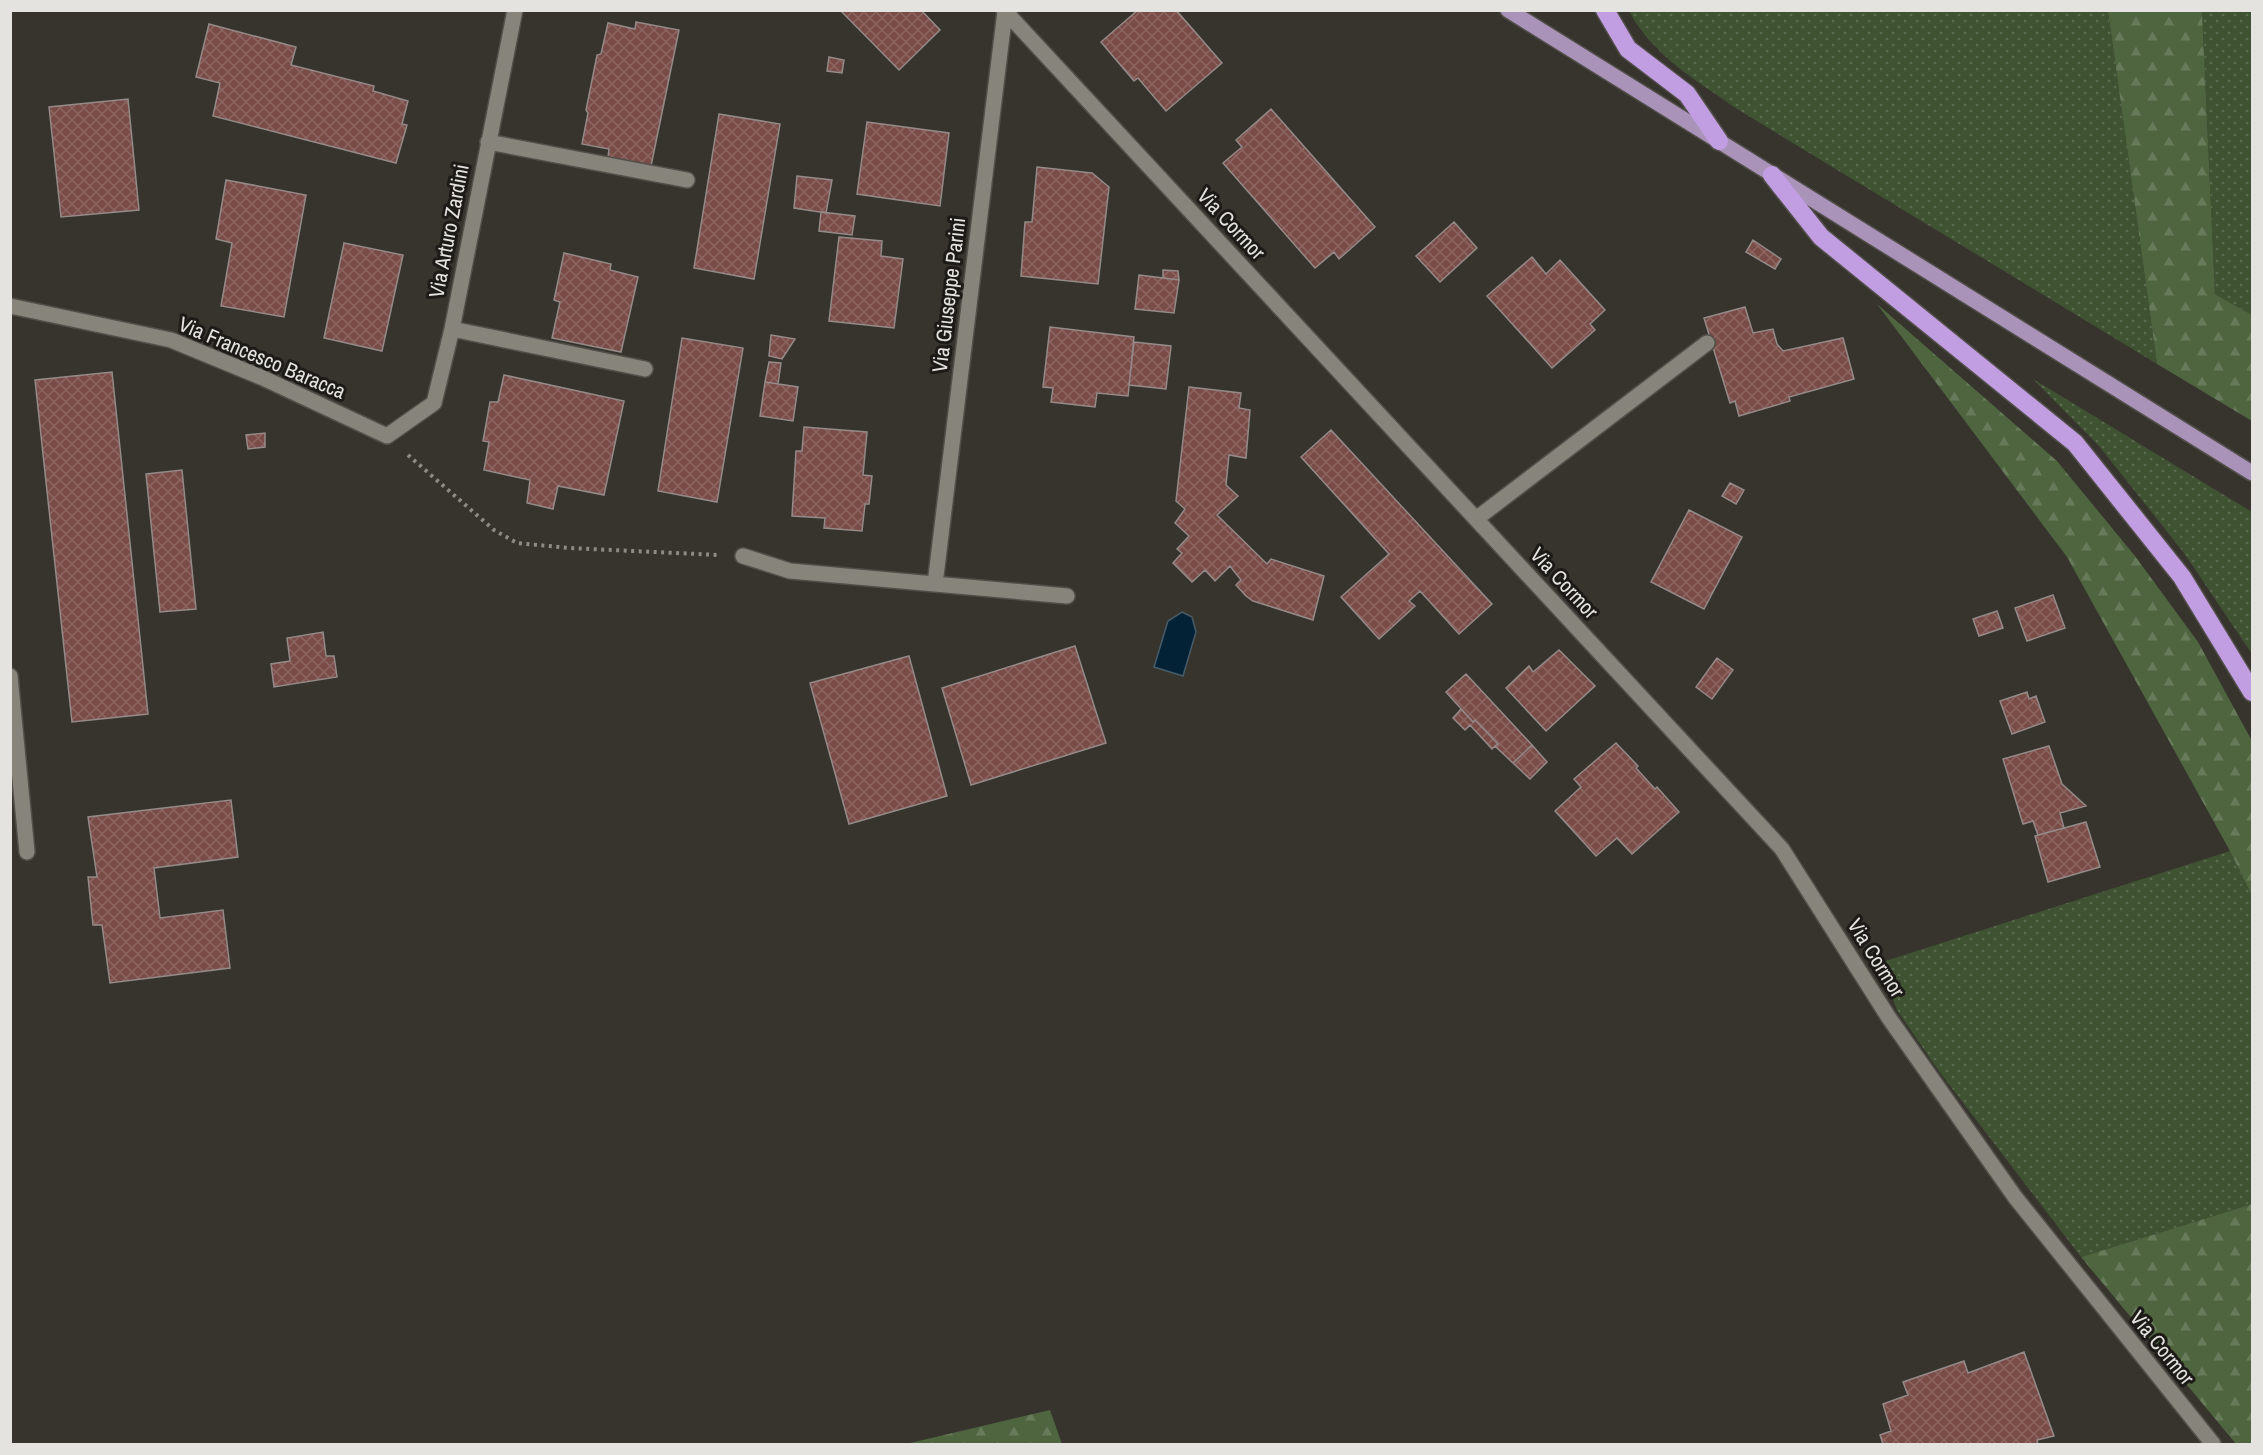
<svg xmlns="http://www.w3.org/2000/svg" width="2263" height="1455" viewBox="0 0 2263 1455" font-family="'Archivo Narrow',sans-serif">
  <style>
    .grass { fill: url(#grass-dots) }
    .forest { fill: url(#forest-firs) }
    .water { fill: #032235; stroke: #475c68; stroke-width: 1.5 }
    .building { fill: url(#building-cross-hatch); stroke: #948a89; stroke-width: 1.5 }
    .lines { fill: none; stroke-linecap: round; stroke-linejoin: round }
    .minor-casing { stroke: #524f4a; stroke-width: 18 }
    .major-casing { stroke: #524f4a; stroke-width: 18 }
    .highway-casing { stroke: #524f4a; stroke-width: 21 }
    .path { stroke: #8d8b86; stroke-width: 4; stroke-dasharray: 3 4.5; stroke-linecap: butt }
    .minor { stroke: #87847c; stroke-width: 15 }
    .major { stroke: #aa93b9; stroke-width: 15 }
    .highway { stroke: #c19de1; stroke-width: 18 }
    .labels { text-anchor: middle; stroke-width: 6; stroke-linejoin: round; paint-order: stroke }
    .street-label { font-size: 21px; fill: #e5e3df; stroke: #1d1b18 }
  </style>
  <defs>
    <pattern id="grass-dots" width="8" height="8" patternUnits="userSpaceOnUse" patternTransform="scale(1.5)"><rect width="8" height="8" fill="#3f5232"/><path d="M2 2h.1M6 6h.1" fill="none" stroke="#5b6b4f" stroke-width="1.8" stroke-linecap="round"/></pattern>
    <pattern id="forest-firs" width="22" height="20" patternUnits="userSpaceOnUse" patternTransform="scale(1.5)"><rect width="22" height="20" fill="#4e653f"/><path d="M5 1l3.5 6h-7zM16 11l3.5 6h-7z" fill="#677b5a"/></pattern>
    <pattern id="building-cross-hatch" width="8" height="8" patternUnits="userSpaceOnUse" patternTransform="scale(1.5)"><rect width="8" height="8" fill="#7a4c48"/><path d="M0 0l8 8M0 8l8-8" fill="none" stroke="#8d6662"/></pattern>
  </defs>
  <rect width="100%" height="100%" fill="#36342d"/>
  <path class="grass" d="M1629 11H2108L2157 364 1737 109C1696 80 1653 56 1629 11Z
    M2202 11H2252V315L2215 294Z
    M2033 379 2252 512V654L2184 553 2099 446Z
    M2230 851 2252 896V1204L2081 1257 1938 1070 1897 1010 1879 963Z"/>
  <path class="forest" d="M2108 11H2202L2215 294 2252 315V421L2157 364Z
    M1877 304 2057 461 2135 556 2198 642 2252 741V896L2230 851 2067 557Z
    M2252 1204V1444H2236L2081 1257Z
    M1050 1410 1062 1444H906Z"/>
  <path class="water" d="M1182 612 1192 617 1196 632 1183 676 1154 667 1168 621Z"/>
  <path class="building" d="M840 10H921L940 30 899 70Z
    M1138 10H1176L1222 63 1166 111 1138 78 1134 81 1101 42Z
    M636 22 679 30 651 166 608 157 609 149 582 144 588 113 586 110 597 55 601 54 608 23 635 29Z
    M209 24 296 47 291 65 374 86 373 91 408 101 402 124 407 125 396 163 213 116 220 83 196 77Z
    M829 57 844 60 842 73 827 71Z
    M128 99 139 210 61 217 49 107Z
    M1271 109 1375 227 1339 259 1334 252 1315 268 1223 163 1242 147 1236 140Z
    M719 114 780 124 754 279 694 268Z
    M867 122 949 133 940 206 857 194Z
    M1037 167 1092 173 1109 187 1098 284 1021 276 1025 222H1032Z
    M797 176 832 180 826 213 794 208Z
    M226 180 306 195 284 317 221 306 232 243 216 239Z
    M821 212 855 216 852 235 819 231Z
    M1454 222 1477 248 1440 282 1416 256Z
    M839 237 882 241 881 256 903 259 894 328 829 321Z
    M1753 240 1781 259 1775 269 1746 252Z
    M344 243 403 255 382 351 324 338Z
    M564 253 611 264 610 270 638 277 621 352 552 338 560 302 554 300Z
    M1532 257 1546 274 1560 260 1605 310 1590 324 1595 330 1552 368 1487 296Z
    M1163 270 1178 271 1179 280 1163 278Z
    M1139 275 1179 280 1174 313 1135 309Z
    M1745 307 1753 333 1773 329 1777 344 1783 351 1843 338 1854 379 1789 397 1790 401 1739 416 1735 401 1730 403 1704 318Z
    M1050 327 1134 337 1128 396 1097 393 1095 407 1051 402 1053 388 1043 387Z
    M771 335 795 339 782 359 769 356Z
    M682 338 743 348 717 502 658 491Z
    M1134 342 1171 346 1166 389 1129 385Z
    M769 362 781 363 778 384 765 382Z
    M112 372 148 714 72 722 35 380Z
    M504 375 624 401 604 495 558 486 553 509 527 503 530 480 484 470 489 442 483 441 490 402H498Z
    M765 382 798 387 793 421 760 416Z
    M1189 387 1241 393 1239 408 1250 410 1246 458 1229 455 1226 485 1238 496 1217 515 1267 564 1271 559 1324 576 1313 620 1253 601 1246 596 1236 585 1241 580 1230 566 1215 581 1205 570 1192 582 1173 563 1182 553 1177 549 1189 536 1175 523 1185 509 1176 501Z
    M804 427 867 432 863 475 872 476 869 504H865L862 531 824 528 825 518 792 516 796 451H802Z
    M1331 430 1492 604 1459 634 1420 591 1409 601 1415 606 1379 639 1341 597 1389 554 1301 457Z
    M265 433V447L248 449 246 435Z
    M182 470 196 609 160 612 146 474Z
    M1730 483 1744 490 1736 504 1722 496Z
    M1689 510 1742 537 1704 609 1651 582Z
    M2053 595 2065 628 2027 641 2015 608Z
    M1997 611 2003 628 1979 636 1973 619Z
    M323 632 326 656H334L337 677 274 687 271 664 290 661 287 638Z
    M1075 646 1106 743 971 785 942 688Z
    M1559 650 1595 686 1546 731 1506 688 1529 666 1533 672Z
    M909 656 947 796 849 824 810 683Z
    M1717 658 1733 670 1712 699 1696 687Z
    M1466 674 1532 745 1513 763 1495 746 1498 744 1475 720 1473 722 1446 692Z
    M2027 692 2029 699 2036 696 2045 722 2012 734 2000 701Z
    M1461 709 1473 722 1475 720 1498 744 1495 746 1492 749 1470 725 1465 730 1453 718Z
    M1616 743 1638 766 1636 768 1655 789 1657 787 1679 812 1632 854 1617 838 1596 856 1555 811 1581 787 1574 779Z
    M1532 745 1547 762 1530 779 1513 763Z
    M2049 746 2062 784 2086 806 2060 813 2064 828 2038 835 2033 821 2023 824 2003 759Z
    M231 800 238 857 154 868 160 918 223 910 230 968 110 983 102 925H93L88 877H97L88 817Z
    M2086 822 2100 867 2048 882 2035 836Z
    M2024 1352 2054 1436 2037 1440 2038 1444H1883L1880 1435 1891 1431 1883 1404 1908 1395 1903 1382 1964 1361 1968 1373Z"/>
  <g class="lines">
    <g class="minor-casing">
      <path id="minor" d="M1004 10 1782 849 1889 1018 2015 1197 2213 1444
        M488 142 687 180
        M10 306 171 340 263 378 387 436 434 403 452 329 515 10
        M452 329 645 369
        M1476 519 1707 343
        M743 556 790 571 1067 596
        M935 584 1005 11
        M10 676 27 852"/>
    </g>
    <g class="major-casing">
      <path id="major" d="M1508 10 2252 473"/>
    </g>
    <g class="highway-casing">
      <path id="highway" d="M1605 10 1628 49 1687 94 1719 141
        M1772 175 1821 237 2075 443 2182 577 2252 692"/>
    </g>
    <path class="path" d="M408 455 494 530 517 543 569 548 719 555"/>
    <use href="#minor" class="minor"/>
    <use href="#major" class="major"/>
    <use href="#highway" class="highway"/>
  </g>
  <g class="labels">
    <g class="street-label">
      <text transform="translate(1231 224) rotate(47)" y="7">Via Cormor</text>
      <text transform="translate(449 231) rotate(-79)" y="7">Via Arturo Zardini</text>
      <text transform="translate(949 295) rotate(-83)" y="7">Via Giuseppe Parini</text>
      <text transform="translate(262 358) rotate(23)" y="7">Via Francesco Baracca</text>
      <text transform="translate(1564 583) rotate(47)" y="7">Via Cormor</text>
      <text transform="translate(1876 958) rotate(58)" y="7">Via Cormor</text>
      <text transform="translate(2162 1348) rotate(51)" y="7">Via Cormor</text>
    </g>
  </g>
  <rect width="2263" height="1455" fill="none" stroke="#e5e3df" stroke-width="24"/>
</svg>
